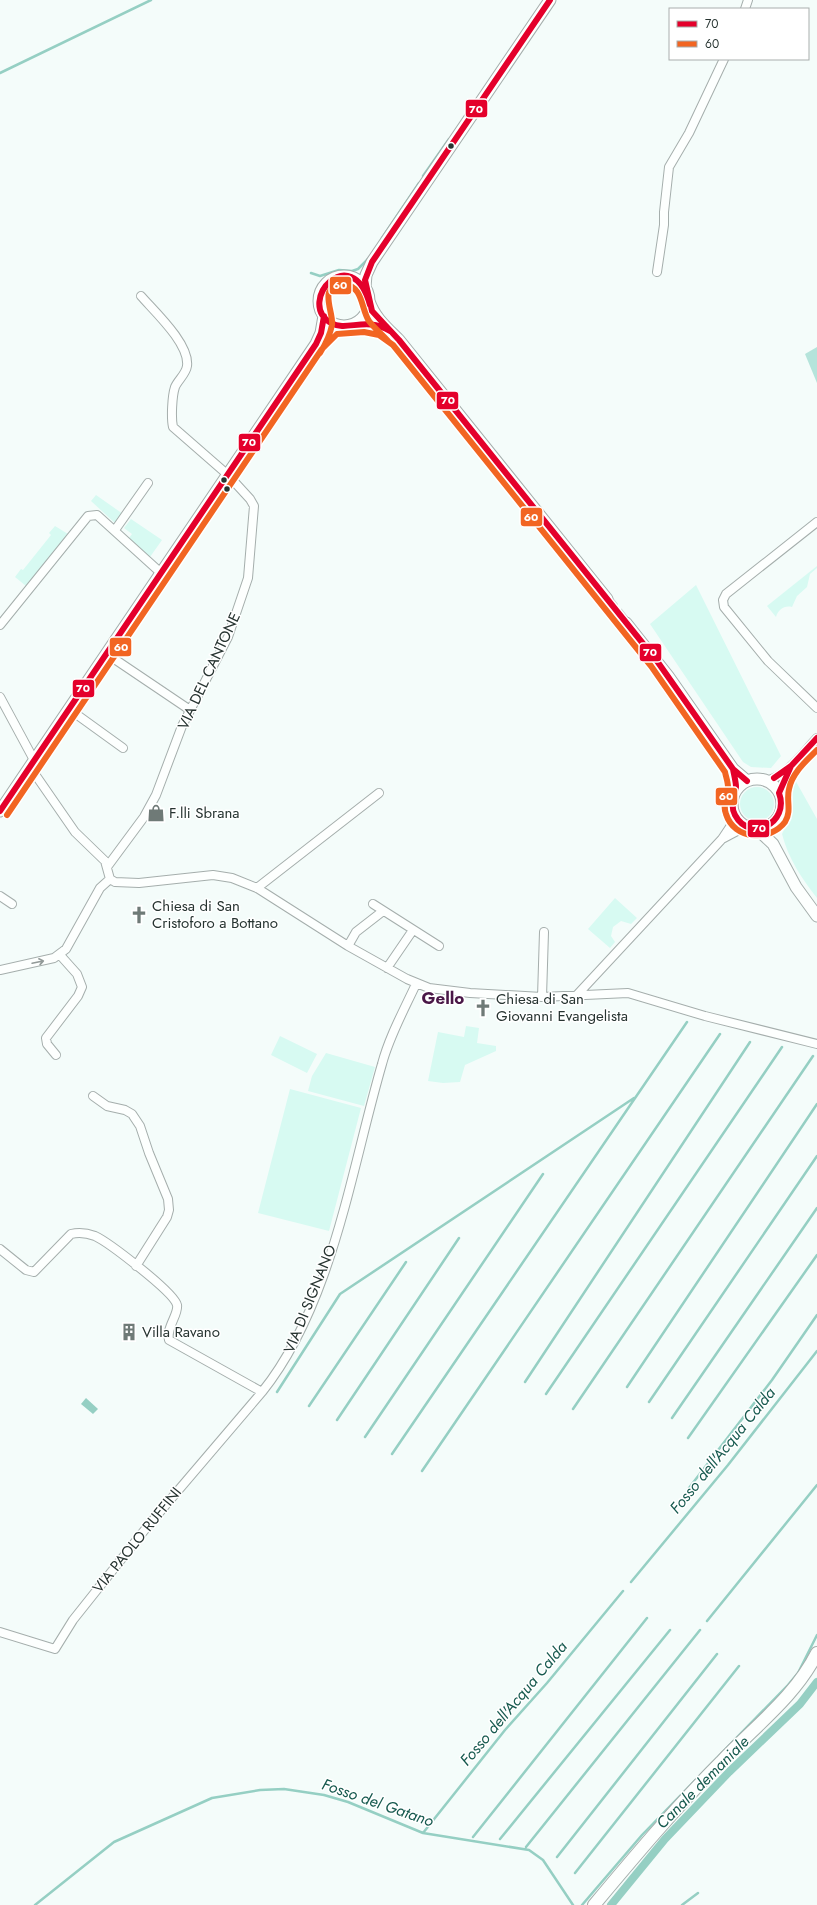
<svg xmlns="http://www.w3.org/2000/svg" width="817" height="1905" viewBox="0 0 817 1905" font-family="Jost,sans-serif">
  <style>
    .green { fill: #d7faf2 }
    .forest { fill: #b5e4db }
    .water { fill: #95cfc3 }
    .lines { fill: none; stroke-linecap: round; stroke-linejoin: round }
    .stream { stroke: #95cfc3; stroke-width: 2.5 }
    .canal { stroke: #95cfc3; stroke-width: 8 }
    .secondary-tunnel { stroke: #cbd4d2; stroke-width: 11; stroke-dasharray: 11 5.5; stroke-linecap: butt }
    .street-casing { stroke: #a5aeac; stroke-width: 10 }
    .secondary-casing { stroke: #a5aeac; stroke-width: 13 }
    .primary-casing { stroke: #a5aeac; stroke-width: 14 }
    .street { stroke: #fdfffe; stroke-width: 8 }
    .secondary { stroke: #fdfffe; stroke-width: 11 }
    .primary { stroke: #fdfffe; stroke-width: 12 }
    .bus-1-casing { stroke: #fff; stroke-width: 9 }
    .bus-2-casing { stroke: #fff; stroke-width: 9 }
    .bus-1 { stroke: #e4002b; stroke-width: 6 }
    .bus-2 { stroke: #f26522; stroke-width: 6 }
    .oneway { stroke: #929a98 }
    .bus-dot { fill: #273431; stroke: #fff; stroke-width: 1.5 }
    .labels { text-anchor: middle; stroke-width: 3; stroke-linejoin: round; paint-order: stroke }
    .street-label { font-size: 15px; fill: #273431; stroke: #fff }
    .poi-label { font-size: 15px; fill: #273431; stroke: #fff; text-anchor: start }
    .water-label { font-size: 16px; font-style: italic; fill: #175a4f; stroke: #fff }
    .quarter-label { font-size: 17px; font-weight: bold; fill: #491747; stroke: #fff }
    .line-badge { stroke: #fff; stroke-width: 1.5 }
    .badge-label { font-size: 11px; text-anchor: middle; font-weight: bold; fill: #fff }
  </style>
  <rect width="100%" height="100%" fill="#f4fcfa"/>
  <path class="green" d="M96 495 123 514 116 524 91 501Z
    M131 519 162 540 150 557 129 538 132 534 124 528Z
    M55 526 68 534 26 586 15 577 21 569 23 570 51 535 49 533Z
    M817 566V568L810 574 807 587 797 596 792 607C784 605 778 610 776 617L767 606Z
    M696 585 781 756 771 768 751 767 743 762 650 624Z
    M794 778 817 819V898C802 879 788 858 782 834 786 825 793 817 793 807 793 795 790 790 794 778Z
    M740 804a17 17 0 1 1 34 0a17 17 0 1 1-34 0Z
    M615 898 637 918 631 924 621 921 613 927 611 936 615 942 610 948 588 929Z
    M466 1026 479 1028 477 1043 496 1046V1051L465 1065 460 1082 443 1083 428 1081 438 1032 464 1037Z
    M280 1036 317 1054 307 1073 271 1055Z
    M326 1053 375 1067 364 1106 308 1091 312 1076Z
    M290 1089 361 1108 329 1231 258 1213Z"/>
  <path class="forest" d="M817 347V383L805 354Z"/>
  <path class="water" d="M86 1398 98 1409 93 1414 81 1404Z"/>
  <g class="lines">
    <path class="stream" d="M0 73 151 0
      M423 176 449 139
      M382 238 419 183
      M311 273 320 276 339 270 352 271 358 269 368 259
      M525 1382 750 1042
      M627 1387 817 1104
      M277 1392 340 1294 634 1098
      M546 1394 782 1047
      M649 1402 817 1156
      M309 1406 406 1262
      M573 1409 813 1056
      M672 1418 817 1208
      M337 1420 459 1238
      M365 1437 543 1174
      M688 1438 817 1255
      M392 1454 687 1022
      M422 1471 720 1034
      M689 1488 772 1380 817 1315
      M631 1582 728 1465 817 1351
      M707 1621 817 1485
      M423 1833 505 1730 547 1683 623 1591
      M473 1837 647 1618
      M500 1839 670 1630
      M526 1847 700 1630
      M557 1857 717 1654
      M575 1873 739 1666
      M35 1905 114 1842 212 1798 260 1790 284 1789 324 1795 348 1802 423 1833 529 1850 543 1860 573 1905
      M582 1905 642 1835 788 1685 798 1673 817 1635
      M682 1905 698 1893"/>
    <path class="canal" d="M611 1905 665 1839 729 1772 800 1704 817 1682"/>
    <path class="secondary-tunnel" d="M607 599 626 623"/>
    <g class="street-casing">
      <path id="street" d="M745 9 748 0
        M657 272 664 225V212L669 167 689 133 724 59
        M817 522 726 594 723 600 724 607 768 661 817 708
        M115 530 148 483
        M0 625 88 516 97 515 161 573
        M107 654 190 710
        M0 697 34 760
        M69 709 123 748
        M30 767 75 832 105 861 110 879 115 882 139 883 213 875 232 878 257 888 348 946 407 979 429 988 470 993 542 997 628 993 705 1016 817 1044
        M766 781C788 775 802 754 817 738
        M779 793 789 770
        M722 839 739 830 749 827
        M107 867 144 817 156 795 182 726 228 637 248 578 254 506 250 499 228 475 173 427C171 418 172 396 175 387 178 380 186 374 187 366 190 344 154 311 141 296
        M257 888 379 793
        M0 896 12 904
        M373 904 439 946
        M348 946 356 932 383 911
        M387 968 413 930
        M0 970 54 958 66 949 100 888 110 879
        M576 996 722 839 732 824 734 814
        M542 997 544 932
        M56 1055 47 1044 46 1038 78 996 82 987 77 974 60 955
        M93 1096 107 1106 125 1110 132 1114 140 1126 149 1153 168 1199 169 1210 167 1217 136 1266
        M0 1249 26 1270 34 1272 71 1234C79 1232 87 1233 95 1236 108 1242 174 1292 177 1305 179 1314 166 1327 169 1340L262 1392C332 1305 351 1170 382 1064 389 1037 404 1010 416 984
        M0 1632 55 1649 73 1620 147 1527 262 1392"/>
    </g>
    <g class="secondary-casing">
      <path id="secondary" d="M319 301a25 25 0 1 1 50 0a25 25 0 1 1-50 0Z
        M365 287 366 275 372 262 550 0
        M369 301C374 317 387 328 399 340L607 599
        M626 623 668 676 733 769 747 781
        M732 804a25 25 0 1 1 50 0a25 25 0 1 1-50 0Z
        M0 811 316 344 321 333 324 316
        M757 829 773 844 796 887 817 916"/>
    </g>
    <g class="primary-casing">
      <path id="primary" d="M594 1905C635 1856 676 1807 721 1762 754 1727 795 1697 817 1653"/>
    </g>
    <use href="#street" class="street"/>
    <use href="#secondary" class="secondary"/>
    <use href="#primary" class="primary"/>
    <g class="bus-1-casing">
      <path id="bus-1" d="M550 0 372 262 365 280 372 311 399 340 657 661 733 769 747 781
        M370 305C352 239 295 302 331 323 347 332 366 316 390 331
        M733 769C734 775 736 782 736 787 734 797 730 806 735 815 750 843 790 823 779 793L791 766
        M774 778 791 766 817 738
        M0 811 316 344 321 333 324 316"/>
    </g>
    <g class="bus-2-casing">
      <path id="bus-2" d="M320 353C325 345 330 335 332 325 334 312 316 283 345 285 363 286 361 309 369 321 374 328 382 334 388 341
        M7 815 322 349 337 334 364 332 379 335 393 345 651 666 725 772C726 777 728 782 728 787 728 797 722 804 726 814 734 840 770 842 785 822 792 811 786 800 789 789 792 773 806 761 817 750"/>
    </g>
    <use href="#bus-1" class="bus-1"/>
    <use href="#bus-2" class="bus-2"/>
  </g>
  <defs><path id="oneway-shaft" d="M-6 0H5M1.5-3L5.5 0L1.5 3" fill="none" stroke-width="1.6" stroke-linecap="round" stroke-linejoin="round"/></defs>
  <use class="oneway" href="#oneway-shaft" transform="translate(38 962) rotate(-12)"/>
  <defs>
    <g id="shop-bare" transform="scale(1.38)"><path d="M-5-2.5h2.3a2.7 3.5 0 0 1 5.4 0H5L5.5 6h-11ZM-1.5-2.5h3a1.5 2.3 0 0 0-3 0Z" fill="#6f7a77" stroke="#fff" stroke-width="2.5" paint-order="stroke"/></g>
    <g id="church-bare" transform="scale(1.38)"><path d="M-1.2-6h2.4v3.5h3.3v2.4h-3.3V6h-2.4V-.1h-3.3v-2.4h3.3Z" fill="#6f7a77" stroke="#fff" stroke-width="2.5" paint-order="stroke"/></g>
    <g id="building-bare" transform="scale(1.38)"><path d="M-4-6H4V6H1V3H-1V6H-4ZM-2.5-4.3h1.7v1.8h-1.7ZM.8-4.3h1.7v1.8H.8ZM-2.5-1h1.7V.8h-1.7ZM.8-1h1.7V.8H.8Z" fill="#6f7a77" stroke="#fff" stroke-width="2.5" paint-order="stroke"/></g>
  </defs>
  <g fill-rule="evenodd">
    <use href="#shop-bare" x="156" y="813"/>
    <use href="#church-bare" x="139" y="915"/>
    <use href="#church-bare" x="483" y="1008"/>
    <use href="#building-bare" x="129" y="1332"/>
  </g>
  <g class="bus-dot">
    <circle cx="451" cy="146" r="3.5"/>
    <circle cx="224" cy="480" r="3.5"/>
    <circle cx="227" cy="489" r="3.5"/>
  </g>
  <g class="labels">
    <g class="street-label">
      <text transform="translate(209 671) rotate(-65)" y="5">VIA DEL CANTONE</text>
      <text transform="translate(310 1299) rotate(-68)" y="5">VIA DI SIGNANO</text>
      <text transform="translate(137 1540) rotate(-51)" y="5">VIA PAOLO RUFFINI</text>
    </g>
    <g class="poi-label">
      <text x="169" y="818">F.lli Sbrana</text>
      <text x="152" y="911">Chiesa di San<tspan x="152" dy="17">Cristoforo a Bottano</tspan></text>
      <text x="496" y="1004">Chiesa di San<tspan x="496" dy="17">Giovanni Evangelista</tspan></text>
      <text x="142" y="1337">Villa Ravano</text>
    </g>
    <g class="water-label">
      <text transform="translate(722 1450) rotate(-51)" y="6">Fosso dell'Acqua Calda</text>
      <text transform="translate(513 1703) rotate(-50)" y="6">Fosso dell'Acqua Calda</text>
      <text transform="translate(702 1782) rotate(-45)" y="6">Canale demaniale</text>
      <text transform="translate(378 1802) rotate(19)" y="6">Fosso del Gatano</text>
    </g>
    <g class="quarter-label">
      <text x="443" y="1004">Gello</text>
    </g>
  </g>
  <g class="line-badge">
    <rect x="465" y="99" width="23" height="19" rx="4" fill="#e4002b"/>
    <rect x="329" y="276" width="23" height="19" rx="4" fill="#f26522"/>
    <rect x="436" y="391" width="23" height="19" rx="4" fill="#e4002b"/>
    <rect x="238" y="433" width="23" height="19" rx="4" fill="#e4002b"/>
    <rect x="520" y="507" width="23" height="20" rx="4" fill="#f26522"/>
    <rect x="109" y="637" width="23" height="20" rx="4" fill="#f26522"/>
    <rect x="639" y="643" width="23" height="19" rx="4" fill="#e4002b"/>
    <rect x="72" y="679" width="23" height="19" rx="4" fill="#e4002b"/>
    <rect x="715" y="787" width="23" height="19" rx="4" fill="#f26522"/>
    <rect x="747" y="819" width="23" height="19" rx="4" fill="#e4002b"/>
  </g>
  <g class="badge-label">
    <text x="476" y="113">70</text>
    <text x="340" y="289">60</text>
    <text x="448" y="404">70</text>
    <text x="249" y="446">70</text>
    <text x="531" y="521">60</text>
    <text x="121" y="651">60</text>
    <text x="650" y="656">70</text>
    <text x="83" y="692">70</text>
    <text x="726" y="800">60</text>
    <text x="759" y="832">70</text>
  </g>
  <rect x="669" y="8" width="140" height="52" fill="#ffffff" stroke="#a9aead"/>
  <rect x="677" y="21" width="20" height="6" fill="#e4002b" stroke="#a9aead"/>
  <text x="705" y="28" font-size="12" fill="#273431">70</text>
  <rect x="677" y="41" width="20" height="6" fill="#f26522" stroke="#a9aead"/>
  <text x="705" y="48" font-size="12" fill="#273431">60</text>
</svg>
